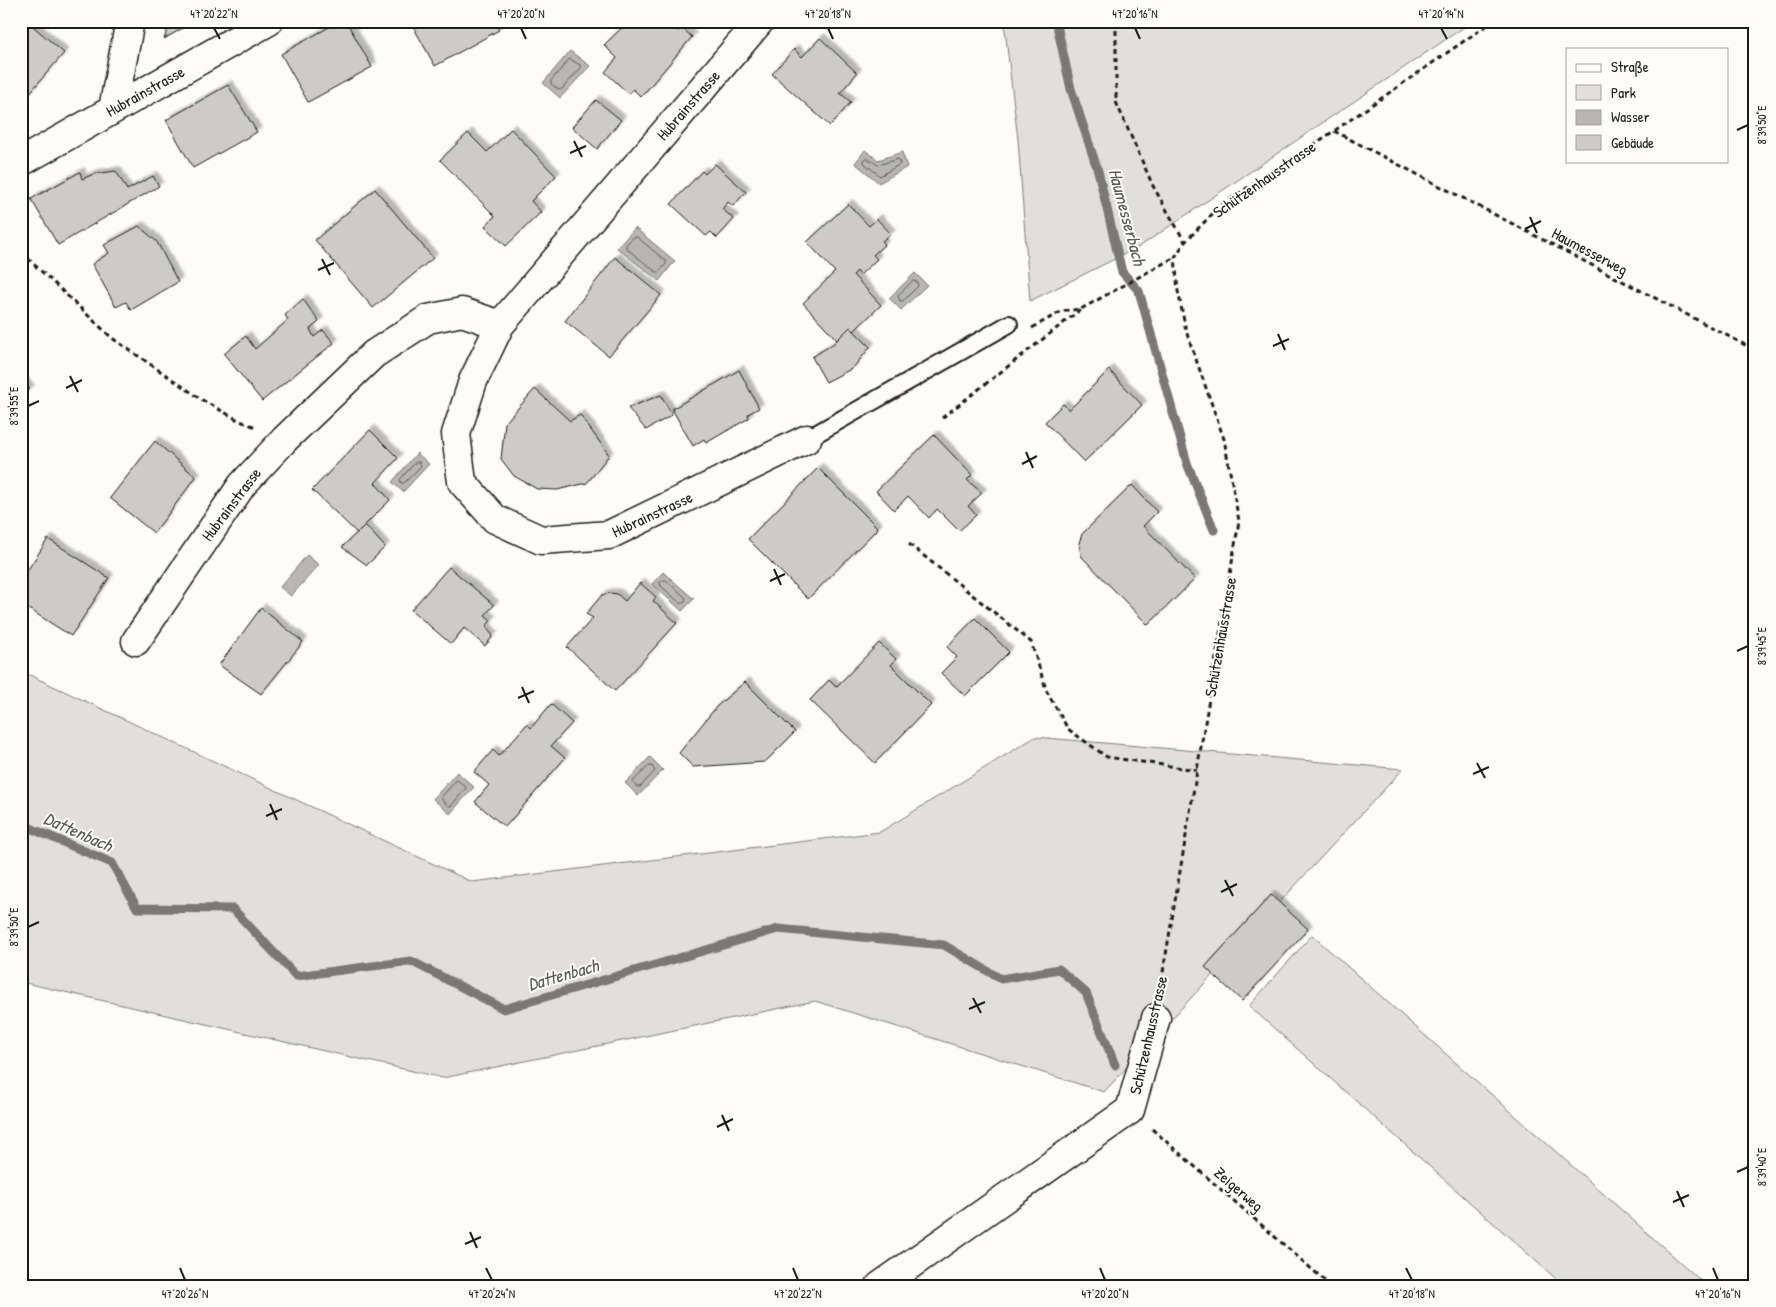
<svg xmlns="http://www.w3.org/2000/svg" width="1776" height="1307" viewBox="0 0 1776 1307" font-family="'Patrick Hand',sans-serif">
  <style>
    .green { fill: #e0dfdb; stroke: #7e7e7c }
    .water { fill: #b7b6b2; stroke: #797876 }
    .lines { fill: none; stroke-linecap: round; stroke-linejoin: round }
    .shore { stroke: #5a5a58; stroke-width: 1 }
    .stream { stroke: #797876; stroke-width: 9 }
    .building { fill: #cccbc8; stroke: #1c1c1c; filter: url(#shadow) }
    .lane-casing { stroke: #1c1c1c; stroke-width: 20 }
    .street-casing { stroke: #1c1c1c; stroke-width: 31 }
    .path { stroke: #1c1c1c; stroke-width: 3; stroke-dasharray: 5 4; stroke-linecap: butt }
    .lane { stroke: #fdfcf7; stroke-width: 16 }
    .street { stroke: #fdfcf7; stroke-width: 28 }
    .ticks { fill: none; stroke: #1c1c1c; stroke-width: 2 }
    .labels { text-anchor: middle; stroke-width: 4; stroke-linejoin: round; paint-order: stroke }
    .street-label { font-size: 16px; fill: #1c1c1c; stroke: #fdfcf7 }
    .water-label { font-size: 18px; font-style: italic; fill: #5a5a58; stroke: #fdfcf7 }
    .neatline { fill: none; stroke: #1c1c1c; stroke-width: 2 }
    .ticks-label { font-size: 12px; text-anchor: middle; fill: #1c1c1c }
  </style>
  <defs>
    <filter id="shadow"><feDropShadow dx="4.5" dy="-4.5" stdDeviation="1" flood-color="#0004"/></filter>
  </defs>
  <rect width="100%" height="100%" fill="#fdfcf7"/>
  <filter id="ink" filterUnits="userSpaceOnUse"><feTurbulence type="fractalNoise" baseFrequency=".02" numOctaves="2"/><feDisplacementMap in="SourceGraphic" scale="10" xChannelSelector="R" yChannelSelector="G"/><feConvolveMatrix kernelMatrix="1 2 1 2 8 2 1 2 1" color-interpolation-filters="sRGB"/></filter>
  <g filter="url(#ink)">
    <path class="green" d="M1004 21H1473L1139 247 1030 301 1018 140Z
      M21 671 472 882 880 832 1035 737 1403 769 1104 1092 815 1001 443 1078 21 982Z
      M1312 935 1707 1286H1564L1249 1006Z"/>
    <path class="water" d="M570 51 590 66 560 98 543 83Z
      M865 150 878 160 902 152 907 167 879 183 855 163Z
      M635 228 675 261 659 281 617 248Z
      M915 273 927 285 901 310 889 298Z
      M417 453 429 464 403 492 392 482Z
      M307 555 319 565 291 596 280 587Z
      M663 572 694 599 682 611 652 584Z
      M650 757 663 770 638 796 625 783Z
      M457 772 474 787 450 814 433 799Z"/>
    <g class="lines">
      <path class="shore" d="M570 59 580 65 581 68 562 89 559 90 551 84V81Z
        M867 158 878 165 898 159 900 164 880 176 864 163V160Z
        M634 237H637L666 261V264L659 272H656L626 248V245Z
        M913 281 917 282 918 286 903 301H900L898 296Z
        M416 462H419L421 466 404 483H401L400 480Z
        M663 580H666L685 597 686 600 683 603H680L661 586 660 583Z
        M649 766H652L655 771 640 787H637L633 782Z
        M457 780 465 786 466 788 451 806H449L442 800 441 798Z"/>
      <path class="stream" d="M1056 21 1071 89 1098 171 1122 272 1139 291 1187 463 1214 530
        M21 824 112 863 137 908 233 909 296 976 411 961 504 1009 778 929 944 945 1001 979 1059 969 1086 993 1115 1065"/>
    </g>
    <path class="building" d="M21 21H27L64 53 21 103Z
      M171 21H195L164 39Z
      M340 21H346L372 67 308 102 281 54Z
      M410 21H494L499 30 435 66Z
      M629 21H670L668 23 678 31 681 27 692 37 641 97 633 89 629 94 605 72 617 58 604 45Z
      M820 38 857 73 840 93 851 102 830 126 772 74 794 49 802 57Z
      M228 85 257 132 193 168 166 120Z
      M596 100 621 120 597 149 572 127Z
      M511 129 556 176 531 201 541 212 506 246 485 226 495 216 440 160 468 133 487 152Z
      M715 164 746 192 733 206 728 202 722 209 734 219 717 238 711 232 706 236 671 204 702 171 705 174Z
      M116 171 127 190 153 176 159 186 58 245 31 199 80 172 82 179 94 174Z
      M375 189 433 258 373 308 315 240Z
      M848 204 869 226 877 219 891 234 882 241 885 244 873 255 877 259 860 275 857 271 853 275 881 305 854 331 850 327 837 340 803 303 835 272 807 242Z
      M139 226 157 242 178 282 131 310 126 302 116 307 92 264 109 253 104 245Z
      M615 257 661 295 609 356 565 321Z
      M303 299 319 322 310 329 314 337 323 330 334 343 262 401 224 354 246 336 255 349 288 320 285 315Z
      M850 327 870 347 853 368 826 382 812 357 833 344Z
      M739 370 759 408 748 414 749 418 706 443 704 439 693 446 672 409Z
      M1109 370 1142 405 1084 462 1045 422 1063 404 1069 410Z
      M21 380 30 389 21 397Z
      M535 389 570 421 580 415 609 455 587 483 557 490 537 489 514 476 501 459 505 423Z
      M661 395 672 415 646 430 628 408Z
      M370 430 398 458 375 483 390 500 357 533 312 490Z
      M934 435 972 475 967 480 982 493 968 506 976 515 959 531 937 509 929 518 908 496 894 510 876 491Z
      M155 441 196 477 154 533 110 498Z
      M818 468 878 528 808 599 748 539Z
      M1132 485 1157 512 1143 526 1195 579 1148 625 1082 557 1080 550 1079 543 1082 534Z
      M365 525 385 547 367 565 342 547Z
      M48 539 109 578 71 636 21 604V580Z
      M449 567 494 605 485 615 491 620 486 627 493 636 485 646 464 628 451 644 411 610Z
      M640 583 656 597 653 601 677 623 615 691 567 647 593 618 586 614 602 595 610 593 617 594 625 601Z
      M261 608 303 642 261 694 219 665Z
      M975 618 1009 652 965 696 941 673 957 657 947 647Z
      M879 643 896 659 891 665 931 705 875 763 810 700 829 680 836 687Z
      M745 682 795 732 765 762 693 767 679 753 717 706Z
      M551 704 572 723 551 746 565 758 505 827 475 802 489 785 474 772 493 750 499 756 527 724 531 728Z
      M1271 895 1308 929 1242 1001 1205 967Z"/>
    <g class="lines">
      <g class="lane-casing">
        <path id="lane" d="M807 439 1009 324"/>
      </g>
      <g class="street-casing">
        <path id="street" d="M760 21 500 325 473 381 456 434 462 482 495 519 541 540 609 535 807 439
          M113 109 129 26 131 21
          M21 162 269 21
          M136 641 242 485 285 439 374 354 428 319 462 312 500 325
          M880 1286 1130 1110 1156 1018"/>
      </g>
      <path class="path" d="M1116 21V102L1153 186 1185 242
        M1334 131 1755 350
        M21 252 112 338 204 401 240 421 256 427
        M1032 328 1062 311 1081 309 1175 257
        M942 418 1080 310
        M909 544 1031 642 1047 692 1068 729 1107 757 1197 770
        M1160 990 1239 521 1224 439 1186 331 1178 291 1175 257 1185 242 1220 206 1334 131 1493 21
        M1152 1129 1331 1286"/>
      <use href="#lane" class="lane"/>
      <use href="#street" class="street"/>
    </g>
  </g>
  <path class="ticks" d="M214 28 220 39M521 28 526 39M828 28 833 39M1135 28 1140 39M1441 28 1447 39M1737 130 1748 125M574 141 582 157M570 153 586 146M1530 217 1537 233M1525 229 1541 221M322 259 330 275M318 270 334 263M1278 334 1285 350M1273 346 1289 339M70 376 78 392M66 388 82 380M28 406 39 401M1026 452 1033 468M1022 464 1037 456M774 569 781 585M770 581 785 574M1737 651 1748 646M522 687 529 703M518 698 534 691M1477 763 1485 778M1473 774 1489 767M270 804 277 820M266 816 282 809M1225 880 1233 896M1221 892 1237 884M28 927 39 922M973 998 981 1013M969 1009 985 1002M722 1115 729 1131M717 1127 733 1119M1737 1172 1748 1167M1677 1191 1684 1207M1673 1202 1689 1195M470 1232 477 1248M465 1244 481 1237M180 1268 185 1280M486 1268 492 1280M793 1268 798 1280M1100 1268 1105 1280M1406 1268 1412 1280M1713 1268 1718 1280"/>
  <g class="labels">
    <g class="street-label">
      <text transform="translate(145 91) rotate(-29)" y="6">Hubrainstrasse</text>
      <text transform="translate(688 105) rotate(-49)" y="6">Hubrainstrasse</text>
      <text transform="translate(1264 179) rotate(-35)" y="6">Schützenhausstrasse</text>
      <text transform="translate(1590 251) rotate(28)" y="6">Haumesserweg</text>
      <text transform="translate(231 504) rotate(-53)" y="6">Hubrainstrasse</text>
      <text transform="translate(652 514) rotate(-25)" y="6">Hubrainstrasse</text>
      <text transform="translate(1220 637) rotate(-80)" y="6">Schützenhausstrasse</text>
      <text transform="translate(1148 1035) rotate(-77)" y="6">Schützenhausstrasse</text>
      <text transform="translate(1239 1189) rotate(41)" y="6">Zeigerweg</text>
    </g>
    <g class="water-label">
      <text transform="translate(1127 217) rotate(75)" y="6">Haumesserbach</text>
      <text transform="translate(78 832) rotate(24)" y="6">Dattenbach</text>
      <text transform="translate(563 975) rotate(-16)" y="6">Dattenbach</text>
    </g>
  </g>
  <rect width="1776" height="1307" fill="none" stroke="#fdfcf7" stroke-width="55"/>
  <rect x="1566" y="48" width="162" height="115" fill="#fdfcf7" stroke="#a3a29f"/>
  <rect x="1576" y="64" width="25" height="8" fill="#fdfcf7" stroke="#a3a29f"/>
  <text x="1611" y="72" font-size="15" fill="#1c1c1c">Straße</text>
  <rect x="1576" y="85" width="25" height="15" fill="#e0dfdb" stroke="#a3a29f"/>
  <text x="1611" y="98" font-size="15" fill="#1c1c1c">Park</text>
  <rect x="1576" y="110" width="25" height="15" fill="#b7b6b2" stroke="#a3a29f"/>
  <text x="1611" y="122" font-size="15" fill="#1c1c1c">Wasser</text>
  <rect x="1576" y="135" width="25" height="15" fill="#cccbc8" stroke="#a3a29f"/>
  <text x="1611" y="148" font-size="15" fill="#1c1c1c">Gebäude</text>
  <rect x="28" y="28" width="1720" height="1252" class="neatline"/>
  <g class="ticks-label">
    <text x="214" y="18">47°20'22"N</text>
    <text x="521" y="18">47°20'20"N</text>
    <text x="828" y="18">47°20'18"N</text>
    <text x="1135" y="18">47°20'16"N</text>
    <text x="1441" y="18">47°20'14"N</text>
    <text transform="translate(1762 125) rotate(-90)" y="4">8°39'50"E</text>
    <text transform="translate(14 406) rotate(-90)" y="4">8°39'55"E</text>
    <text transform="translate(1762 646) rotate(-90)" y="4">8°39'45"E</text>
    <text transform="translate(14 927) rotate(-90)" y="4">8°39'50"E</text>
    <text transform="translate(1762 1167) rotate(-90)" y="4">8°39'40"E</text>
    <text x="185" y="1298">47°20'26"N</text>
    <text x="492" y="1298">47°20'24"N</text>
    <text x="798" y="1298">47°20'22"N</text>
    <text x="1105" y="1298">47°20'20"N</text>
    <text x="1412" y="1298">47°20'18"N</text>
    <text x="1718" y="1298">47°20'16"N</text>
  </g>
</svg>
